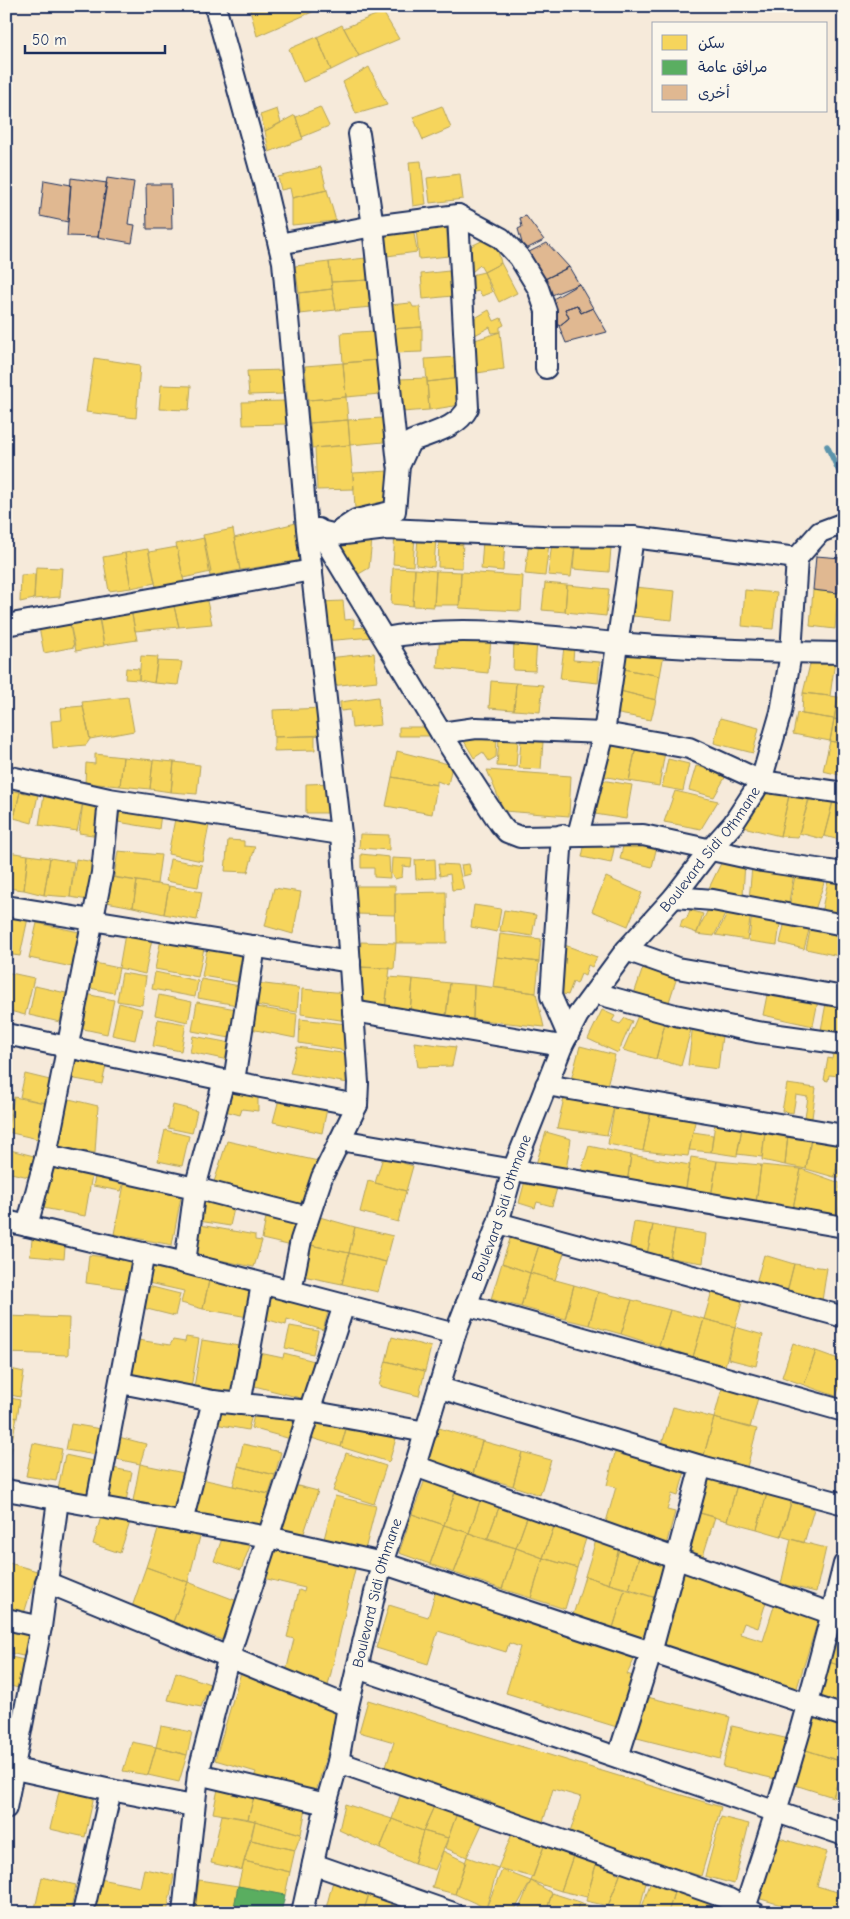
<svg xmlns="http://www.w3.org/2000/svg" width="850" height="1919" viewBox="0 0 850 1919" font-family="'Comic Neue','Playpen Sans Arabic',sans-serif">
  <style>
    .homes { fill: #f6d55c; stroke: #b4a35d }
    .public { fill: #5aae61; stroke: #478860 }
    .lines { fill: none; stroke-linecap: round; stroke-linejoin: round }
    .stream { stroke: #5b94ab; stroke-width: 5.5 }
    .building { fill: #e0b891; stroke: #1b2f5e }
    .minor-casing { stroke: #1b2f5e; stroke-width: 24 }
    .minor { stroke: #fbf7ec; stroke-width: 20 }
    .labels { text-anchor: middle; stroke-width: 5; stroke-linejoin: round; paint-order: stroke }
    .street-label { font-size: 15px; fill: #1b2f5e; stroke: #fbf7ec }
  </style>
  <rect width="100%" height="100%" fill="#f6eada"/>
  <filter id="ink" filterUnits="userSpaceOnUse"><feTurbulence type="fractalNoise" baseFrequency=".02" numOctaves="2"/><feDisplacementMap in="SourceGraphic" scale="10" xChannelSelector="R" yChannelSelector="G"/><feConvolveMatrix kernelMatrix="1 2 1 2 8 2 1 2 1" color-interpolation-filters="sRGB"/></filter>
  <g filter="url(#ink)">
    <path class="homes" d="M249 6H326L257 36Z
      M383 12 399 39 359 56 344 28Z
      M342 25 359 56 331 70 317 37Z
      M317 37 331 70 303 82 289 49Z
      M369 67 387 105 356 114 343 82Z
      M442 106 451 128 423 140 413 117Z
      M320 107 329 126 302 137 296 117Z
      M277 109 281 123 265 131 260 115Z
      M295 115 303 139 269 152 265 131Z
      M421 161 426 204 413 206 409 162Z
      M321 167 327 190 292 198 290 188 281 190 278 177Z
      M460 174 463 199 430 203 427 178Z
      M327 190 336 221 292 225V198Z
      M446 226 449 256 419 259 416 229Z
      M413 227 417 252 387 256 383 231Z
      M494 235 501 263 484 272 480 265 472 272 467 248Z
      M366 258 369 280 331 282 329 262Z
      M329 262 332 289 299 293 295 266Z
      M501 263 517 293 499 302 484 272Z
      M449 271 452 296 423 299 421 274Z
      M484 272 492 292 482 296 479 291 470 293 467 276Z
      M369 280 373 307 336 310 331 282Z
      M332 289 336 310 300 314 299 293Z
      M411 303 413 307H420L422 327 391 329 389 305Z
      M489 310 494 321 501 318 504 325 500 327V332L492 333 490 327 475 335 470 321Z
      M422 327V352L394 353 391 329Z
      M374 331 377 360 343 363 341 333Z
      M500 332 504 369 477 373 475 340Z
      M457 357 461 378 427 382 425 359Z
      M94 358 140 365 136 418 86 412Z
      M377 360 380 394 346 397 343 363Z
      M343 363 346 397 308 400 305 366Z
      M285 370 286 394 249 395 247 371Z
      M427 378 429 410 402 412 399 379Z
      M461 378 460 405 429 410 427 382Z
      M161 385 191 386 189 410 159 409Z
      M346 397 348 420 309 423 308 400Z
      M285 401 286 424 243 425 242 402Z
      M383 418 384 442 350 445 348 420Z
      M348 420 350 445 312 448 310 423Z
      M350 445 354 489 317 490 315 448Z
      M389 471 391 506 355 509 353 473Z
      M296 523 303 560 240 570 234 538Z
      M233 529 240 570 210 576 203 535Z
      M395 533 415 535 413 566 393 564Z
      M418 537 436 538 434 567 416 565Z
      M204 538 211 572 183 578 176 544Z
      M439 538 463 539 462 568 438 567Z
      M372 540 369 568 357 575 337 542Z
      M483 540 505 541 503 571 481 569Z
      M529 542 549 544 545 576 525 574Z
      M552 542 575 545 571 577 548 575Z
      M575 545 611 548 609 572 573 569Z
      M177 547 184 582 156 587 149 552Z
      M148 549 155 583 131 588 125 553Z
      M125 553 131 588 109 591 103 557Z
      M36 567 62 568 60 597 34 599Z
      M393 568 415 569 413 606 391 604Z
      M415 569 436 571 434 607 413 606Z
      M436 571 461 572 460 605H434Z
      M461 572 523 576 521 611 459 608Z
      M35 574 34 599 20 602 21 575Z
      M545 583 567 585 565 612 542 610Z
      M567 585 609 589 606 616 565 612Z
      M635 587 675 591 672 620 633 616Z
      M745 590 777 593 773 629 742 626Z
      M813 590 838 593 835 629 810 626Z
      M205 592 212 624 179 627 172 598Z
      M172 598 179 627 135 631 130 605Z
      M343 601 345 620 354 619V628L368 627 374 637 323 641 320 602Z
      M130 604 137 640 104 645 98 610Z
      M98 614 104 646 76 651 69 619Z
      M69 619 74 647 44 653 38 622Z
      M440 635 491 639 488 673 437 668Z
      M514 639 537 640 535 671 513 670Z
      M564 647 574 648 573 660 600 662 598 683 560 679Z
      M628 647 664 654 660 676 624 669Z
      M374 653 377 681 331 686 328 658Z
      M141 656 158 657 154 683 139 680Z
      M811 660 835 661 830 696 803 693Z
      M157 661 182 662 178 685 154 683Z
      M126 668 139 669V680L125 679Z
      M624 669 660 676 656 700 620 691Z
      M491 681 516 683 514 710 489 708Z
      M516 683 543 685 540 712 514 710Z
      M620 691 656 700 651 720 614 713Z
      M803 693 838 697 834 719 802 714Z
      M128 697 134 731 90 739 82 702Z
      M378 697 381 725 352 728 350 710 341 711 340 702Z
      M838 697H844V721L834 719Z
      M83 706 90 739 86 745 53 748 51 721 62 720 61 708Z
      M324 708 325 735 274 737 273 710Z
      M797 713 834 719 830 741 793 734Z
      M720 718 759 728 753 753 714 743Z
      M834 719 844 721V744L830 741Z
      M399 727H435L436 736H399Z
      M473 735 497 736 496 757 489 761 483 752 474 758 464 741Z
      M315 736V750L274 751V737Z
      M499 738 518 739 516 767 497 766Z
      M521 740 543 742 541 769 519 768Z
      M610 741 636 747 629 781 602 776Z
      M830 741 844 744V776L823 771Z
      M636 747 665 752 659 786 629 781Z
      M397 751 452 765 448 785 437 781V785L392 777Z
      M95 754 123 757 120 786 85 783 86 763 95 764Z
      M123 757 153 760 150 789 120 786Z
      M668 759 689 764 683 791 662 787Z
      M153 760 174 762 171 792 150 789Z
      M174 762 200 765 197 794 171 792Z
      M696 766 727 774 714 797 689 790Z
      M487 770 571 776 569 816 504 811Z
      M392 777 437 785 432 814 386 806Z
      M601 780 632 785 626 819 595 814Z
      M334 783V813H306V784Z
      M767 786 790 791 780 836 743 827 746 814 753 816 755 806 759 807 760 799 764 800Z
      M6 790 20 792 15 814 6 812Z
      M675 791 718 801 701 829 664 822Z
      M790 791 809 798 798 837 780 836Z
      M20 792 38 795 32 823 14 818Z
      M811 794 834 799 823 839 799 833Z
      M44 795 83 802 77 831 39 825Z
      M834 796 844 799V841L824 836Z
      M122 801 162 807 159 829 118 822Z
      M83 802 103 805 99 836 79 833Z
      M176 814 210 820 202 861 168 854Z
      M6 815 11 816 9 840 6 839Z
      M360 834 389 835V850L359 848Z
      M586 838 615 844 611 863 582 857Z
      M625 838 657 846 652 867 620 859Z
      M228 840 244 841V846L255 847 248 872 225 871Z
      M118 851 161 855 157 884 114 877Z
      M8 852 28 855 24 890 6 888Z
      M361 854 389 857 390 878 374 877V868H361Z
      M28 855 50 858 44 895 24 890Z
      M50 858 74 862 70 897 44 895Z
      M392 858 412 859 411 867 403 866 402 877 395 879 391 874Z
      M76 859 94 862 88 900 70 897Z
      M170 859 202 865 198 887 166 881Z
      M435 859 436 878 416 879 415 860Z
      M723 859 745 862 743 895 709 888Z
      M438 864 458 865 464 889 452 890 450 874 440 876Z
      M469 864 471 874 463 876 461 865Z
      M752 866 794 874 788 907 749 900Z
      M796 870 826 877 814 913 789 908Z
      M110 877 137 881 133 907 106 902Z
      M606 877 642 893 628 926 592 911Z
      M137 881 169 886 164 914 133 907Z
      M828 881 844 885V917L821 913Z
      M169 886 202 892 197 920 164 914Z
      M355 886H395V915L355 914Z
      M274 888 301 892 293 934 265 926Z
      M446 892 447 943H396L395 893Z
      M711 904 729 907 714 936 696 934Z
      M474 905 501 909 497 932 471 927Z
      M730 909 751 912 747 940 716 935Z
      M504 910 536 915 532 936 500 931Z
      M690 910 703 914 697 933 680 927 682 920 687 918Z
      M752 911 781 917 777 945 749 941Z
      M6 913 28 918 20 956 6 954Z
      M785 921 810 926 804 949 780 943Z
      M812 922 844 933 839 956 806 949Z
      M37 923 79 932 72 967 29 958Z
      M125 934 152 939 145 974 119 968Z
      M500 934 541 939 539 962 497 957Z
      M161 939 204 948 198 977 155 969Z
      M361 942 396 943 394 969 359 967Z
      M562 944 597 957 592 967 588 965 585 976 581 974 577 984 573 982 568 995 554 992Z
      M207 949 242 955 237 982 202 976Z
      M497 957 539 962 536 993 493 987Z
      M90 962 119 968 114 993 85 987Z
      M645 962 678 974 668 1005 634 994Z
      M359 967 390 968 385 1009 356 1006Z
      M6 972 34 978 25 1015 6 1010Z
      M155 972 198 981 195 997 152 989Z
      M122 973 146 977 142 1005 117 1001Z
      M389 977 413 979 410 1012 385 1009Z
      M201 979 240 986 237 1005 198 998Z
      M413 979 450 983 446 1016 410 1012Z
      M256 983 299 988 297 1012 250 1004Z
      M450 983 474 985 473 1019 446 1016Z
      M474 985 536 993 544 1027 473 1019Z
      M769 985 819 996 813 1026 763 1015Z
      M35 986 66 993 60 1022 29 1015Z
      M302 989 346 993 347 1021 301 1014Z
      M86 994 114 1000 107 1034 79 1028Z
      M159 995 192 1002 188 1022 155 1015Z
      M827 998 844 1001V1033L821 1030Z
      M197 1002 236 1009 230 1038 192 1031Z
      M119 1003 142 1009 135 1040 112 1035Z
      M250 1006 297 1014 295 1038 246 1028Z
      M602 1010 615 1016 612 1021 620 1024 625 1018 632 1021 618 1053 588 1039Z
      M640 1011 666 1019 656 1059 623 1050Z
      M158 1019 186 1024 181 1051 153 1046Z
      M300 1019 347 1024V1051L299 1043Z
      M666 1019 692 1026 681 1066 656 1059Z
      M693 1024 723 1028 718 1069 688 1065Z
      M193 1036 231 1043 228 1060 190 1052Z
      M414 1042 456 1047 452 1066 418 1067Z
      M580 1046 615 1055 606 1089 571 1080Z
      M297 1047 349 1054 348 1083 290 1073Z
      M834 1047 844 1053 840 1076 829 1075 828 1081 824 1080 828 1058 832 1059Z
      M75 1050 108 1056 102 1084 70 1078Z
      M25 1074 54 1081 49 1104 20 1097Z
      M787 1084 816 1088 812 1118 805 1117 808 1097 796 1095 793 1113 782 1111Z
      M231 1085 258 1090V1111L242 1109 240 1115 225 1111Z
      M565 1094 615 1103 607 1135 557 1128Z
      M280 1095 328 1104 322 1133 273 1122Z
      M14 1097 45 1103 38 1139 7 1132Z
      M65 1098 98 1106 95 1153 57 1146Z
      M6 1103H11L7 1132H6Z
      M615 1103 651 1111 643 1151 608 1144Z
      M173 1105 197 1111 192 1133 168 1128Z
      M651 1111 696 1117 688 1156 643 1151Z
      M715 1123 742 1128 737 1156 711 1152Z
      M742 1128 765 1131 762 1157 737 1154Z
      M165 1130 189 1136 182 1166 158 1161Z
      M765 1131 788 1134 785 1165 762 1160Z
      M546 1132 571 1139 566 1170 536 1164Z
      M693 1132 713 1135 711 1152 689 1150Z
      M788 1134 811 1138 806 1169 785 1165Z
      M811 1138 843 1146 834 1177 806 1169Z
      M227 1141 318 1161 305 1205 214 1182Z
      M589 1146 631 1155 627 1184 580 1175Z
      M843 1146 844 1177H834Z
      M6 1149 34 1156 29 1177 6 1172Z
      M631 1155 690 1165 685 1193 627 1184Z
      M383 1157 413 1166 406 1191 375 1183Z
      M691 1157 717 1161 711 1197 685 1193Z
      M717 1161 761 1165 756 1203 711 1197Z
      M52 1162 93 1169 85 1216 43 1208Z
      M761 1165 801 1169 793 1208 756 1203Z
      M801 1169 840 1183 838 1217 793 1208Z
      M96 1172 125 1180 121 1191 93 1186Z
      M527 1173 559 1181 552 1206 537 1202 535 1208 519 1203Z
      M125 1180 182 1191 172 1245 114 1234Z
      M368 1181 406 1191 398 1222 360 1212Z
      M844 1189V1217H838Z
      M205 1197 235 1204 230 1226 199 1221Z
      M267 1212 297 1219 292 1246 262 1239Z
      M316 1216 355 1227 349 1253 310 1245Z
      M634 1222 653 1225 647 1254 629 1251Z
      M200 1225 255 1235V1240L262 1241 254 1267 195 1255Z
      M653 1225 675 1229 670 1258 647 1254Z
      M355 1227 393 1236 386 1262 349 1253Z
      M675 1229 706 1234 703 1263 670 1258Z
      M513 1230 541 1239 530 1273 502 1263Z
      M33 1232 66 1236 64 1259 30 1256Z
      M541 1239 566 1247 555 1280 530 1273Z
      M310 1245 349 1253 342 1284 303 1276Z
      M349 1253 386 1262 378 1292 342 1284Z
      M89 1255 134 1261 130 1289 86 1283Z
      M764 1255 794 1264 787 1292 756 1283Z
      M502 1263 530 1273 521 1307 491 1299Z
      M148 1264 210 1276 203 1309 181 1303 184 1291 144 1282Z
      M794 1264 827 1268 822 1301 787 1292Z
      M530 1273 574 1285 565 1319 521 1307Z
      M210 1276 254 1285 248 1317 203 1309Z
      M714 1284 745 1292 735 1327 704 1319Z
      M144 1285 180 1294 175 1316 139 1307Z
      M574 1285 598 1292 589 1325 565 1319Z
      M267 1290 330 1305 323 1330 287 1319 286 1325 262 1318Z
      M598 1292 632 1300 621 1334 589 1325Z
      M632 1300 670 1310 659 1346 621 1334Z
      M670 1310 704 1319 693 1357 659 1346Z
      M6 1316 69 1318 68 1355 6 1353Z
      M704 1319 735 1327 725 1366 693 1357Z
      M290 1326 318 1331 313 1354 285 1348Z
      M735 1327 763 1335 756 1366 728 1359Z
      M186 1337 199 1339 191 1388 131 1377 138 1340 170 1345 173 1340 185 1342Z
      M392 1337 431 1347 425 1371 386 1361Z
      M202 1340 246 1347 238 1394 194 1387Z
      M793 1343 816 1351 804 1385 782 1377Z
      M816 1351 844 1361V1376L836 1396 804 1385Z
      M255 1352 283 1358 284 1353 318 1362 308 1400 247 1384Z
      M386 1361 425 1371 419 1396 379 1386Z
      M6 1368 24 1372 20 1397 6 1394Z
      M724 1381 760 1390 750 1428 714 1418Z
      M6 1397 20 1400 17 1418 6 1415Z
      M258 1398 296 1406 291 1439 251 1428Z
      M222 1402 254 1407 248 1430 215 1424Z
      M673 1407 714 1418 704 1455 662 1444Z
      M313 1410 349 1418 341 1447 305 1436Z
      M6 1415 17 1418 11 1444 6 1443Z
      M349 1418 398 1432 389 1462 341 1447Z
      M714 1418 757 1429 747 1467 704 1455Z
      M71 1424 101 1429 96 1455 66 1450Z
      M439 1428 482 1441 472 1478 427 1463Z
      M107 1434 146 1444 140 1464 102 1456Z
      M482 1441 522 1452 513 1486 473 1474Z
      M33 1443 62 1449 56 1481 26 1476Z
      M243 1444 281 1452 275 1475 238 1466Z
      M6 1446 12 1447 8 1474 6 1473Z
      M616 1449 686 1468 678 1496 672 1494 667 1510 675 1512 666 1545 604 1529 616 1487 607 1485Z
      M522 1452 551 1460 540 1495 513 1486Z
      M346 1453 386 1466 374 1504 333 1491Z
      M65 1455 98 1462 91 1495 58 1489Z
      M140 1464 184 1473 177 1510 133 1501Z
      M238 1466 275 1475 269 1494 233 1486Z
      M108 1467 132 1472 126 1501 102 1496Z
      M704 1472 738 1481 727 1521 693 1511Z
      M426 1477 457 1486 444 1525 412 1514Z
      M197 1478 269 1494 261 1529 189 1513Z
      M738 1481 768 1490 757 1529 727 1521Z
      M294 1485 318 1491 303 1536 278 1529Z
      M457 1486 482 1495 469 1533 444 1525Z
      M768 1490 793 1497 781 1536 757 1529Z
      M482 1495 501 1502 487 1540 469 1533Z
      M335 1496 376 1506 365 1550 324 1539Z
      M501 1502 529 1512 516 1548 487 1540Z
      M791 1502 814 1509 804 1543 781 1536Z
      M103 1510 131 1519 120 1553 93 1544Z
      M693 1511 715 1517 703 1556 681 1549Z
      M529 1512 556 1521 543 1558 516 1548Z
      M412 1514 444 1525 430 1564 399 1553Z
      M161 1521 202 1529 188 1582 146 1567Z
      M556 1521 588 1532 577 1568 543 1558Z
      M444 1525 469 1533 454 1573 430 1564Z
      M224 1533 251 1543 241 1570 214 1561Z
      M469 1533 516 1548 502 1589 454 1573Z
      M597 1537 620 1545 609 1584 585 1576Z
      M791 1539 826 1548 816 1592 781 1584Z
      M266 1545 356 1565 328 1686 285 1676 294 1639 287 1637 299 1590 304 1592 305 1588 259 1577Z
      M620 1545 641 1551 629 1589 609 1584Z
      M516 1548 543 1558 531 1598 502 1589Z
      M641 1551 669 1560 656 1598 629 1589Z
      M543 1558 577 1568 565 1609 531 1598Z
      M6 1562 37 1571 23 1617 6 1612Z
      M146 1567 188 1582 173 1622 132 1607Z
      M675 1569 731 1583 746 1595 766 1602 758 1628 744 1623 740 1634 763 1641 775 1603 819 1617 796 1691 660 1645Z
      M585 1576 625 1589 613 1628 573 1615Z
      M188 1582 240 1602 225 1641 173 1622Z
      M437 1587 637 1654 627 1674 635 1677 620 1728 506 1693 520 1647 509 1643 506 1652 438 1631 428 1664 376 1648 389 1605 428 1617Z
      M625 1589 656 1598 643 1638 613 1628Z
      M6 1623 33 1629 27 1657 6 1652Z
      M841 1625 844 1626V1667L829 1662Z
      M6 1656 29 1661 23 1689 6 1685Z
      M829 1662 844 1667V1707L817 1699Z
      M242 1669 341 1706 315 1795 254 1777 256 1772 215 1760Z
      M176 1672 210 1684 201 1707 168 1700Z
      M639 1695 730 1717 720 1759 629 1736Z
      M368 1700 721 1807 701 1876 569 1836 581 1797 553 1789 543 1822 489 1806 491 1802 385 1770 394 1742 359 1732Z
      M816 1710 844 1720V1747L839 1761 803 1749Z
      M6 1716 18 1719 9 1752 6 1751Z
      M161 1726 192 1732 187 1755 156 1747Z
      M732 1726 789 1739 780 1780 723 1767Z
      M132 1742 156 1747 148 1775 123 1771Z
      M156 1747 187 1755 179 1782 148 1775Z
      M844 1747V1762L839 1761Z
      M803 1749 844 1762 833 1797 792 1784Z
      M844 1762V1800L833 1797Z
      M61 1783 95 1791 85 1837 50 1829Z
      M219 1784 255 1793 248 1819 213 1813Z
      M255 1793 306 1808 301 1834 248 1819Z
      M401 1793 435 1804 423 1831 392 1819Z
      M345 1804 392 1819 380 1849 339 1830Z
      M435 1804 457 1813 448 1838 423 1831Z
      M457 1813 484 1820 467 1857 445 1848Z
      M222 1815 255 1821 242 1870 211 1863Z
      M721 1817 749 1824 734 1884 705 1876Z
      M392 1819 423 1831 414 1864 380 1849Z
      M255 1821 301 1834 295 1850 251 1840Z
      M423 1831 448 1838 435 1870 414 1864Z
      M512 1834 544 1846 533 1877 498 1868Z
      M772 1836 827 1852 817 1886 844 1894 839 1913H808L754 1897Z
      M251 1840 295 1850 290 1872 244 1861Z
      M544 1846 573 1856 561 1891 531 1881Z
      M443 1851 466 1862 455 1894 432 1888Z
      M573 1856 597 1861 587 1897 561 1891Z
      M467 1857 498 1868 486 1908 455 1894Z
      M244 1861 290 1872 285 1895 238 1886Z
      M597 1861 620 1875 608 1906 586 1901Z
      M144 1869 174 1875 167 1913H93L100 1879 140 1887Z
      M502 1870 531 1881 513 1913H501L486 1908Z
      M622 1870 647 1878 639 1913H629L608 1906Z
      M42 1877 76 1885 70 1913H34Z
      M199 1880 238 1886 233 1913H194Z
      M333 1881 369 1894 363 1913 325 1912Z
      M531 1881 552 1893 546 1913H517Z
      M651 1881 674 1892 668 1913H640Z
      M674 1892 712 1904 707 1913H668Z
      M552 1893 580 1902 575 1913H546Z
      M369 1894 393 1901 389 1913H363Z
      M393 1901 420 1912V1913H389Z
      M580 1902 606 1913H575Z"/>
    <path class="public" d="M238 1886 285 1895 281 1913H233Z"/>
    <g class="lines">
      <path class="stream" d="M827 446 844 482"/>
    </g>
    <path class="building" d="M71 178 107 183 98 237 67 236Z
      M107 178 134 182 128 224 135 225 132 243 98 237Z
      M44 180 71 185 68 222 40 216Z
      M146 184H171L172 229H147Z
      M526 216 544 240 524 250 518 229 522 227 520 218Z
      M547 243 569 267 541 281 527 253Z
      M569 267 579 284 547 297 541 281Z
      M579 284 593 308 581 313 577 305 565 309 569 318 559 326 548 302Z
      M577 305 581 313 593 308 607 332 566 343 559 326 569 318 565 309Z
      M816 556 841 558 838 593 813 590Z"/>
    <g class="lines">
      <g class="minor-casing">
        <g id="minor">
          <path d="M215 6 264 183 283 262 307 529 341 834 358 1083 357 1105 322 1177 301 1240 291 1291"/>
          <path d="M359 134 373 226 398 464"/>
          <path d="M279 244 373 226 458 215 501 238 519 257 538 288 546 311V368"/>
          <path d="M312 529 336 535 387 529 543 536 633 537 797 558"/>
          <path d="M318 529 441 733 500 824 507 832 520 837 643 835 762 861 844 873"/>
          <path d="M341 530 356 520 395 511 399 466 410 442C430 433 457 429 468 408L458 215"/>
          <path d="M797 558 820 532 844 523"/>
          <path d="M6 625 312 570"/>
          <path d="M385 638C462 623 538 636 616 643 691 649 768 652 844 653"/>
          <path d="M441 733 476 728 604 733 689 748 761 781 844 793"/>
          <path d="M6 776 109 799 102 873 46 1155 27 1226"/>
          <path d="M109 799 341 834"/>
          <path d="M562 835 551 996 568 1035"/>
          <path d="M578 835 604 733 633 537"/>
          <path d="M674 897 713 900 844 925"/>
          <path d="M6 906 350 962"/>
          <path d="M626 950 677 968 844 997"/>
          <path d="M595 993 675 1015 757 1032 844 1044"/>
          <path d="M353 1011 562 1046"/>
          <path d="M6 1034 224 1080 357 1105"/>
          <path d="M234 1081 255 946"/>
          <path d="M546 1085 844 1135"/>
          <path d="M340 1140 844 1227"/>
          <path d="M46 1155 195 1188 308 1217"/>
          <path d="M6 1221 185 1263 455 1334"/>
          <path d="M498 1223 844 1317"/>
          <path d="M185 1263 195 1188 224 1080"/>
          <path d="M466 1305 844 1411"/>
          <path d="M121 1383 213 1401 309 1411 426 1432"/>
          <path d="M440 1388 701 1466 844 1504"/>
          <path d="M240 1404 262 1284"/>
          <path d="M415 1466 844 1618"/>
          <path d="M6 1490 268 1537 382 1563 844 1716"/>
          <path d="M96 1507 144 1253"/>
          <path d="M182 1522 213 1401"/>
          <path d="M46 1582 348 1706"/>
          <path d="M6 1619 41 1627"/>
          <path d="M357 1668 844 1835"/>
          <path d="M618 1757 651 1653 701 1466"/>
          <path d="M338 1762 729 1899 755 1913"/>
          <path d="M6 1767 111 1790"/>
          <path d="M198 1774 326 1804"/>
          <path d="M6 1808 41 1627 58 1500"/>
          <path d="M313 1864 453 1913"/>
          <path d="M745 1908C783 1794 816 1680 844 1564"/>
          <path d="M83 1913 111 1790 193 1806"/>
          <path d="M183 1913 198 1774 229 1656 344 1305"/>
          <path id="s1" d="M302 1913 326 1804 338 1762 348 1706 382 1563 415 1466 455 1334 498 1223 513 1170 562 1046 578 1015 626 950 674 897 709 851 733 824 761 781 781 712 791 653 797 558"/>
        </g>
      </g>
      <use href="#minor" class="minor"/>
    </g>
  </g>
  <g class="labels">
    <g class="street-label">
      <text dy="5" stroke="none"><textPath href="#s1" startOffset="1154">Boulevard Sidi Othmane</textPath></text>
      <text dy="5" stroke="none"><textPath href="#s1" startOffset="734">Boulevard Sidi Othmane</textPath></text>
      <text dy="5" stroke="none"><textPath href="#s1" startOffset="329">Boulevard Sidi Othmane</textPath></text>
    </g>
  </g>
  <rect width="850" height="1919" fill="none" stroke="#fbf7ec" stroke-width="25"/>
  <rect x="12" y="12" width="825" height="1894" fill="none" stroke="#1b2f5e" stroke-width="2" filter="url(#ink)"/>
  <rect x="652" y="22" width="175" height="90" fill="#fbf7ec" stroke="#a1a7b3"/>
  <rect x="662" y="35" width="25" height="15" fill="#f6d55c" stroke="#a1a7b3"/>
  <text x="698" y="48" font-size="15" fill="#1b2f5e">سكن</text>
  <rect x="662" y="60" width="25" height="15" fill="#5aae61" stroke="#a1a7b3"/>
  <text x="698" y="72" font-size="15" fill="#1b2f5e">مرافق عامة</text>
  <rect x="662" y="85" width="25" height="15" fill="#e0b891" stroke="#a1a7b3"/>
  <text x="698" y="98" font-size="15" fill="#1b2f5e">أخرى</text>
  <path d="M25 45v8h140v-8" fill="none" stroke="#1b2f5e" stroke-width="2.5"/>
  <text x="32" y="45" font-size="15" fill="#1b2f5e" stroke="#fbf7ec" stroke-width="4" paint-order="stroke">50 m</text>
</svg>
